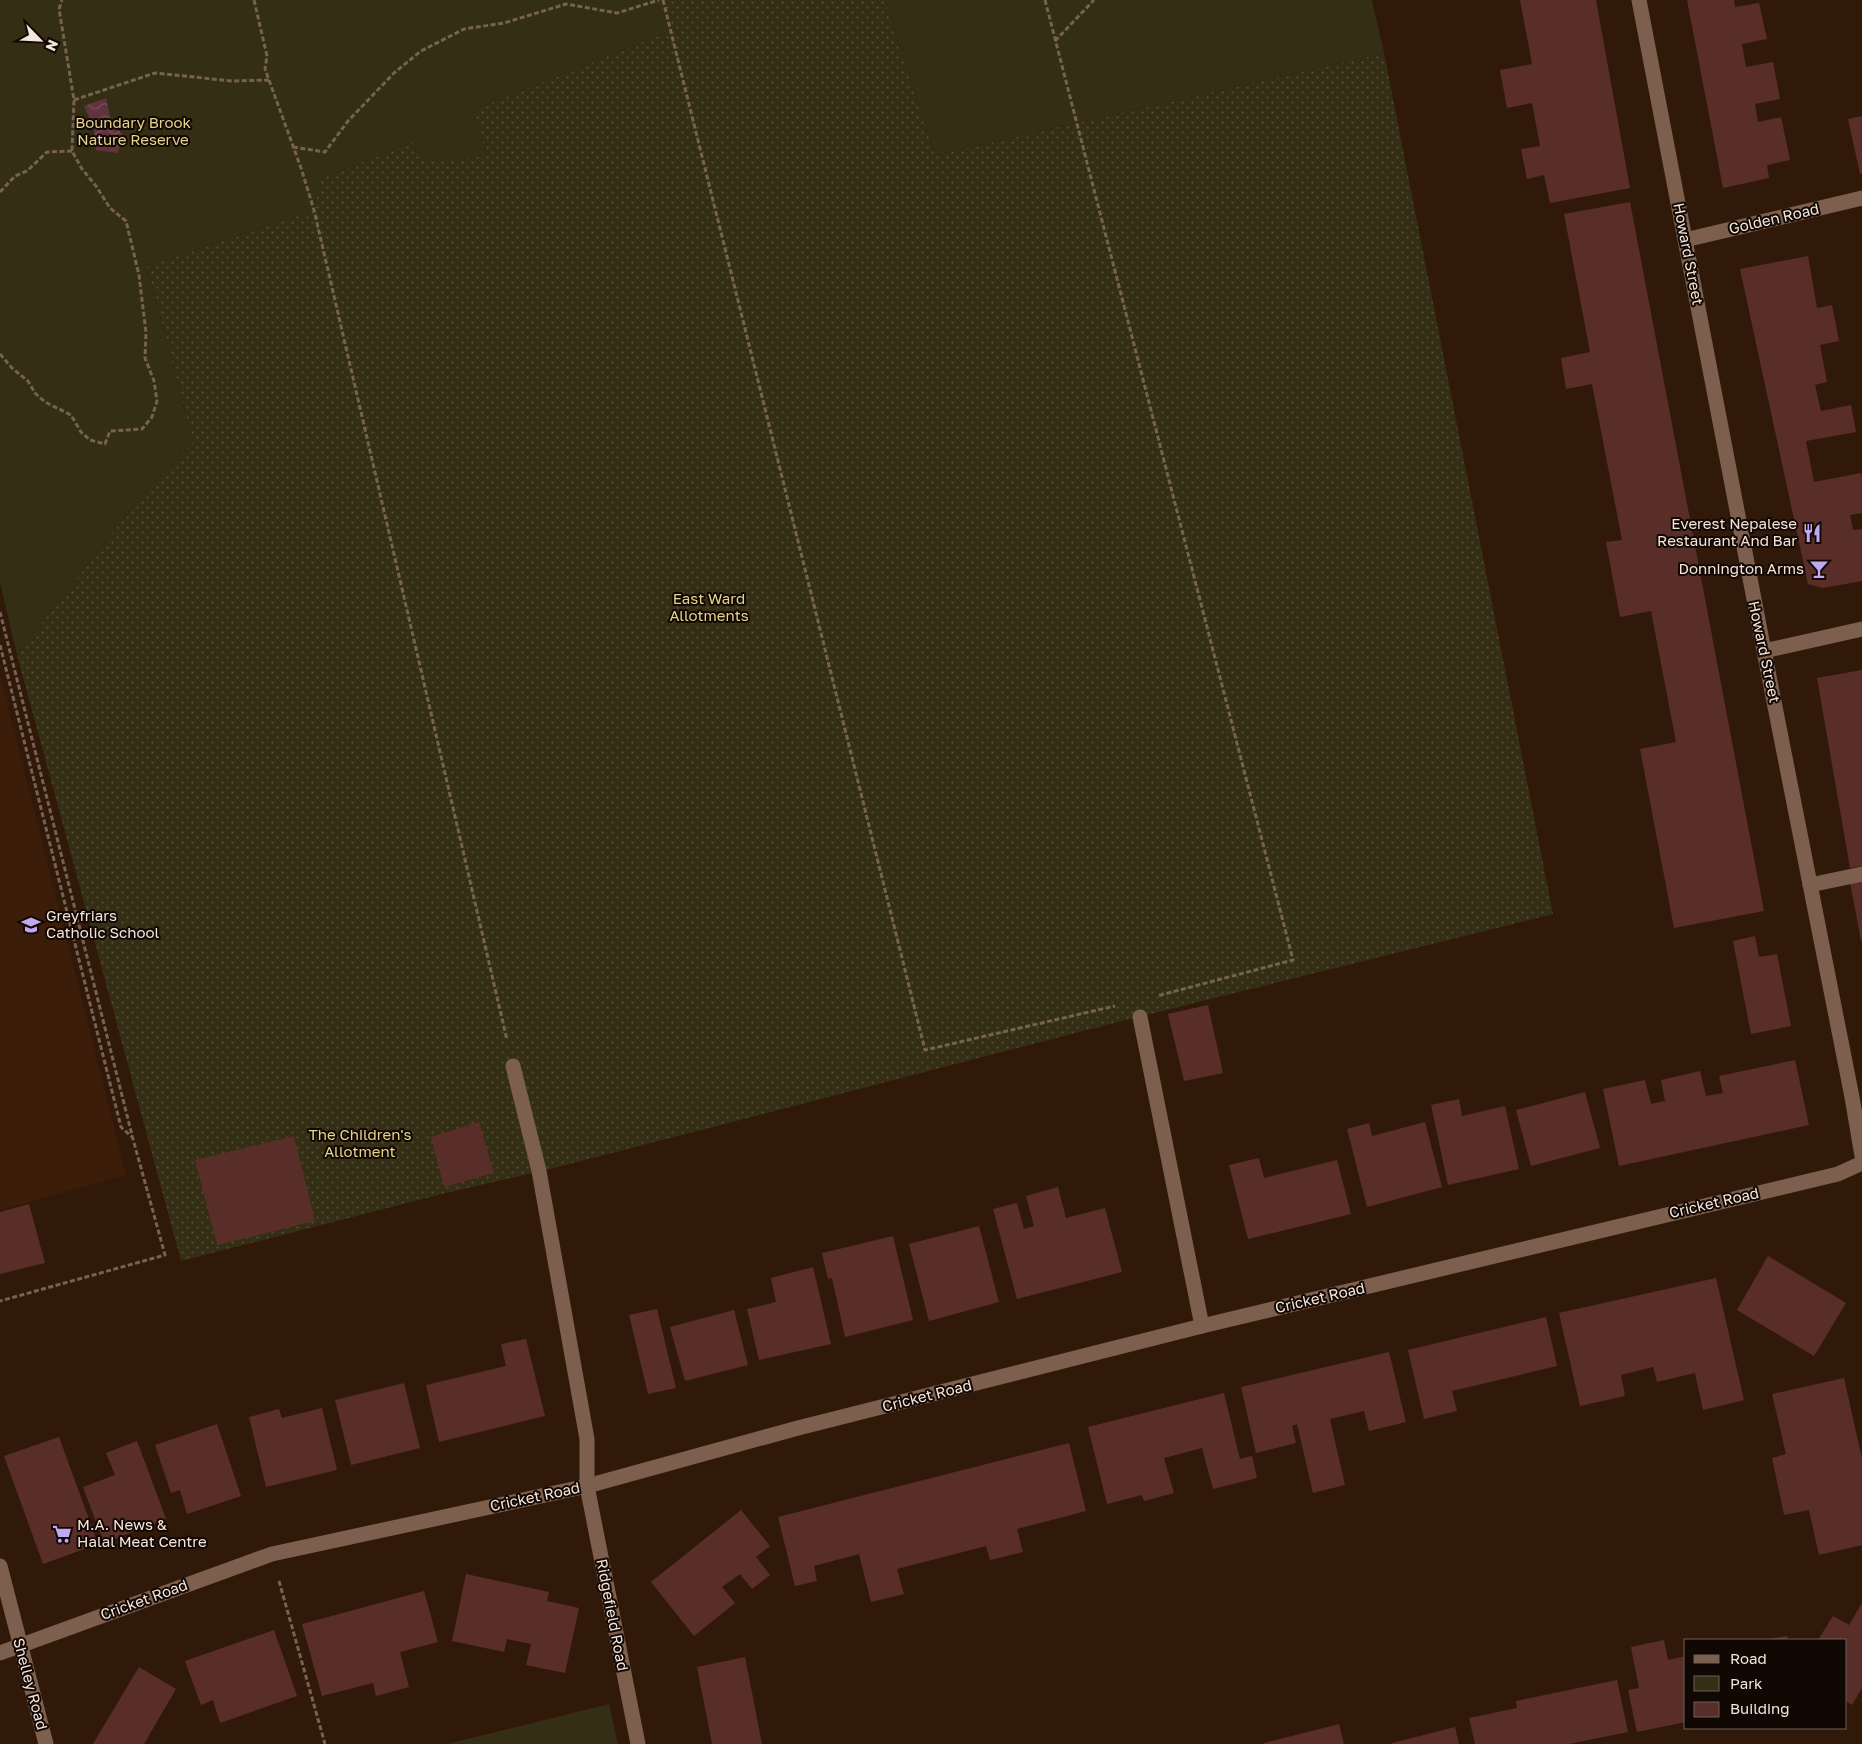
<svg xmlns="http://www.w3.org/2000/svg" width="1862" height="1744" viewBox="0 0 1862 1744" font-family="'Golos Text',sans-serif">
  <style>
    .built { fill: #3c1d09 }
    .grass { fill: url(#grass-dots) }
    .park { fill: #342e14 }
    .water { fill: url(#water-waves) }
    .building { fill: #5a2e28 }
    .lines { fill: none; stroke-linecap: round; stroke-linejoin: round }
    .path { stroke: #766153; stroke-width: 3; stroke-dasharray: 5 2.5; stroke-linecap: butt }
    .lane { stroke: #7c5f4d; stroke-width: 15 }
    .street { stroke: #7c5f4d; stroke-width: 15 }
    .labels { text-anchor: middle; stroke-width: 4; stroke-linejoin: round; paint-order: stroke }
    .park-label { font-size: 15px; fill: #e4d48a; stroke: #110703 }
    .street-label { font-size: 15px; fill: #f6e5da; stroke: #110703 }
    .poi-label { font-size: 15px; fill: #f6e5da; stroke: #110703; text-anchor: end }
  </style>
  <defs>
    <pattern id="grass-dots" width="8" height="8" patternUnits="userSpaceOnUse" patternTransform="scale(1.25)"><rect width="8" height="8" fill="#342e14"/><path d="M2 2h.1M6 6h.1" fill="none" stroke="#524c36" stroke-width="1.8" stroke-linecap="round"/></pattern>
    <pattern id="water-waves" width="16" height="10" patternUnits="userSpaceOnUse" patternTransform="scale(1.25)"><rect width="16" height="10" fill="#60333d"/><path d="M0 5q4-4 8 0t8 0" fill="none" stroke="#775058"/></pattern>
  </defs>
  <rect width="100%" height="100%" fill="#311909"/>
  <path class="built" d="M0 675 126 1175 0 1210Z"/>
  <path class="grass" d="M663 0H885L935 155 1384 53 1553 914 1114 1023 554 1168 446 1193 181 1261 17 655 137 501 193 442 147 266 314 210 320 179 413 142 487 156 473 110 669 31Z"/>
  <path class="park" d="M0 0H663L669 31 473 110 487 156 425 162 413 142 320 179 314 210 147 266 193 442 137 501 17 655 0 583Z
    M885 0H1372L1384 53 935 155Z
    M609 1704 618 1744H447Z"/>
  <path class="water" d="M106 98 111 120 125 138 117 153 96 150 94 128 84 106Z"/>
  <path class="building" d="M1520 0H1596L1630 188 1550 203 1544 175 1527 179 1521 149 1540 146 1532 103 1507 108 1500 70 1532 64Z
    M1687 0H1734L1735 7 1759 3 1767 39 1742 44 1746 67 1773 62 1780 99 1755 104 1758 122 1781 117 1790 160 1767 165 1769 178 1723 188Z
    M1862 116V173L1860 174 1848 119Z
    M1630 202 1764 911 1674 928 1640 749 1676 742 1651 611 1620 617 1606 542 1622 540 1592 384 1566 389 1561 358 1590 352 1564 214Z
    M1808 256 1817 308 1832 305 1839 341 1820 345 1827 382 1815 385 1821 411 1851 405 1856 432 1806 441 1814 482 1861 473 1862 478V513L1850 515 1853 530 1862 529V581L1823 588 1808 584 1740 269Z
    M1862 670V866L1850 868 1817 678Z
    M1862 880V941H1861L1850 882Z
    M1755 936 1759 957 1777 954 1791 1026 1751 1034 1733 941Z
    M1208 1005 1223 1073 1184 1081 1168 1014Z
    M1795 1060 1809 1125 1619 1166 1603 1089 1645 1080 1651 1104 1665 1101 1661 1080 1700 1071 1706 1096 1723 1093 1719 1076Z
    M1585 1092 1600 1148 1531 1166 1516 1110Z
    M1459 1099 1462 1116 1505 1106 1519 1169 1448 1185 1431 1105Z
    M479 1122 494 1173 444 1187 431 1137Z
    M1425 1122 1442 1187 1367 1207 1347 1129 1369 1123 1372 1136Z
    M294 1136 315 1221 217 1245 195 1160Z
    M1259 1158 1264 1178 1337 1160 1351 1214 1248 1239 1229 1165Z
    M1058 1187 1066 1218 1105 1208 1122 1272 1017 1299 993 1209 1017 1203 1024 1229 1034 1226 1026 1196Z
    M29 1204 45 1263 0 1274V1212Z
    M979 1226 999 1302 929 1321 909 1244Z
    M893 1236 913 1320 845 1337 832 1278 828 1279 822 1253Z
    M1768 1256 1846 1303 1814 1356 1737 1310Z
    M813 1267 831 1344 759 1360 747 1309 776 1302 771 1278Z
    M1716 1278 1744 1400 1703 1410 1695 1373 1657 1382 1653 1367 1621 1375 1625 1396 1580 1406 1559 1313Z
    M657 1309 676 1388 648 1394 629 1315Z
    M734 1310 748 1365 685 1381 670 1327Z
    M1546 1317 1557 1366 1452 1391 1457 1411 1424 1419 1408 1350Z
    M526 1339 545 1416 439 1442 426 1385 506 1366 501 1344Z
    M1389 1352 1406 1422 1369 1431 1364 1411 1330 1419 1345 1485 1313 1493 1297 1424 1292 1426 1296 1443 1256 1453 1241 1387Z
    M1844 1378 1862 1459V1545L1819 1555 1809 1510 1784 1515 1772 1458 1786 1454 1772 1394Z
    M404 1383 420 1448 351 1465 335 1400Z
    M1224 1393 1240 1459 1252 1456 1257 1478 1213 1489 1202 1448 1164 1458 1174 1493 1144 1501 1142 1495 1107 1504 1088 1427Z
    M322 1408 337 1470 266 1487 249 1417 279 1409 282 1418Z
    M217 1424 241 1496 187 1514 180 1490 171 1493 155 1445Z
    M59 1437 98 1544 43 1564 4 1456Z
    M137 1441 166 1519 104 1543 83 1487 115 1475 106 1453Z
    M1069 1443 1086 1511 1017 1529 1023 1552 990 1560 986 1546 897 1569 904 1594 871 1602 859 1554 814 1566 817 1581 795 1586 778 1517Z
    M741 1510 770 1546 756 1557 770 1575 752 1589 740 1574 722 1587 735 1603 694 1636 651 1582Z
    M466 1574 549 1592 547 1601 579 1608 565 1673 526 1665 531 1644 507 1639 504 1652 452 1641Z
    M424 1591 438 1642 400 1652 409 1687 376 1696 373 1683 322 1696 302 1624Z
    M1862 1603V1688L1852 1705 1846 1701V1640H1818L1833 1616 1849 1625Z
    M274 1630 297 1696 220 1723 213 1700 201 1705 185 1661Z
    M1787 1636 1788 1640H1770V1639Z
    M1664 1640 1668 1660 1686 1656V1722L1637 1732 1628 1690 1639 1688 1631 1647Z
    M745 1657 762 1744H712L697 1667Z
    M139 1667 176 1689 144 1744H93Z
    M1617 1680 1628 1732 1569 1744H1475L1469 1718 1517 1708 1516 1701Z
    M1339 1724 1344 1744H1264V1743Z
    M1455 1727 1459 1744H1392V1743Z"/>
  <g class="lines">
    <path class="path" d="M254 0 267 56 265 69 301 168 314 210 507 1040
      M663 0 925 1050 1115 1006
      M1045 0 1293 960 1157 996
      M1055 41 1094 0
      M74 100 155 73 232 81 269 80
      M293 147 325 152 348 121 394 73 421 51 464 29 504 23 566 4 617 13 659 0
      M0 192 15 176 27 171 47 152 72 151
      M0 354 12 368 28 381 35 393 45 402 71 415 81 432 90 440 105 444 110 431 142 429 152 417 157 401 154 381 145 358 146 333 139 275 126 221 110 208 96 186 82 169 72 151 74 100 59 9 62 0
      M0 612 133 1139 165 1255 0 1301
      M0 645 121 1127 133 1138
      M279 1581 325 1744"/>
    <path class="lane" d="M1810 885 1862 874
      M1140 1017 1202 1326
      M513 1066 539 1171 587 1439V1486"/>
    <path class="street" d="M1639 0 1764 651 1852 1097 1862 1156
      M1685 240 1862 198
      M1764 651 1862 629
      M587 1486 638 1744
      M0 1566 46 1744
      M0 1653 272 1554 587 1486 798 1428 1202 1326 1838 1174 1862 1163"/>
  </g>
  <defs>
    <g id="restaurant-bare" transform="scale(1.5)"><path d="M-5-6h1v4h1v-4h1v4h1v-4h1v5L-1.5 .5V6h-2V.5L-5-1ZM5-6V6H3V1.5H1.5Q1.5-4 5-6Z" fill="#c0a8f3" stroke="#110703" stroke-width="2.5" paint-order="stroke"/></g>
    <g id="bar-bare" transform="scale(1.5)"><path d="M-6-5H6L.8 .8V4.5H3.5V6h-7V4.5H-.8V.8Z" fill="#c0a8f3" stroke="#110703" stroke-width="2.5" paint-order="stroke"/></g>
    <g id="school-bare" transform="scale(1.5)"><path d="M0-5L7-2L0 1L-7-2ZM-4 1L0 2.5L4 1V4Q0 6-4 4Z" fill="#c0a8f3" stroke="#110703" stroke-width="2.5" paint-order="stroke"/></g>
    <g id="supermarket-bare" transform="scale(1.5)"><path d="M-6-5.5h2.5l.6 2H6L4.5 2H-2.5L-4.4-4H-6ZM-1.5 3.2a1.3 1.3 0 1 0 .1 0ZM3 3.2a1.3 1.3 0 1 0 .1 0Z" fill="#c0a8f3" stroke="#110703" stroke-width="2.5" paint-order="stroke"/></g>
  </defs>
  <g fill-rule="evenodd">
    <use href="#restaurant-bare" x="1812" y="533"/>
    <use href="#bar-bare" x="1819" y="569"/>
    <use href="#school-bare" x="31" y="925"/>
    <use href="#supermarket-bare" x="62" y="1534"/>
  </g>
  <g class="labels">
    <g class="park-label">
      <text x="133" y="128">Boundary Brook<tspan x="133" dy="17">Nature Reserve</tspan></text>
      <text x="709" y="604">East Ward<tspan x="709" dy="17">Allotments</tspan></text>
      <text x="360" y="1140">The Children's<tspan x="360" dy="17">Allotment</tspan></text>
    </g>
    <g class="street-label">
      <text transform="translate(1774 219) rotate(-13)" y="5">Golden Road</text>
      <text transform="translate(1688 254) rotate(79)" y="5">Howard Street</text>
      <text transform="translate(1764 652) rotate(78)" y="5">Howard Street</text>
      <text transform="translate(1714 1203) rotate(-13)" y="5">Cricket Road</text>
      <text transform="translate(1320 1298) rotate(-13)" y="5">Cricket Road</text>
      <text transform="translate(927 1396) rotate(-14)" y="5">Cricket Road</text>
      <text transform="translate(535 1497) rotate(-12)" y="5">Cricket Road</text>
      <text transform="translate(144 1600) rotate(-20)" y="5">Cricket Road</text>
      <text transform="translate(612 1615) rotate(79)" y="5">Ridgefield Road</text>
      <text transform="translate(30 1684) rotate(75)" y="5">Shelley Road</text>
    </g>
    <g class="poi-label">
      <text x="1797" y="529">Everest Nepalese<tspan x="1797" dy="17">Restaurant And Bar</tspan></text>
      <text x="1804" y="574">Donnington Arms</text>
      <text x="46" y="921" text-anchor="start">Greyfriars<tspan x="46" dy="17">Catholic School</tspan></text>
      <text x="77" y="1530" text-anchor="start">M.A. News &amp;<tspan x="77" dy="17">Halal Meat Centre</tspan></text>
    </g>
  </g>
  <rect x="1684" y="1639" width="162" height="90" fill="#110703" stroke="#6d6059"/>
  <rect x="1694" y="1655" width="25" height="8" fill="#7c5f4d" stroke="#6d6059"/>
  <text x="1730" y="1664" font-size="15" fill="#f6e5da">Road</text>
  <rect x="1694" y="1676" width="25" height="15" fill="#342e14" stroke="#6d6059"/>
  <text x="1730" y="1689" font-size="15" fill="#f6e5da">Park</text>
  <rect x="1694" y="1702" width="25" height="15" fill="#5a2e28" stroke="#6d6059"/>
  <text x="1730" y="1714" font-size="15" fill="#f6e5da">Building</text>
  <g transform="translate(40 40) rotate(114)" stroke="#110703" stroke-width="4" paint-order="stroke">
  <path d="M0-4L9 19L0 12L-9 19Z" fill="#f6e5da"/>
  <text y="-8" font-size="14" font-weight="bold" text-anchor="middle" fill="#f6e5da">N</text>
  </g>
</svg>
